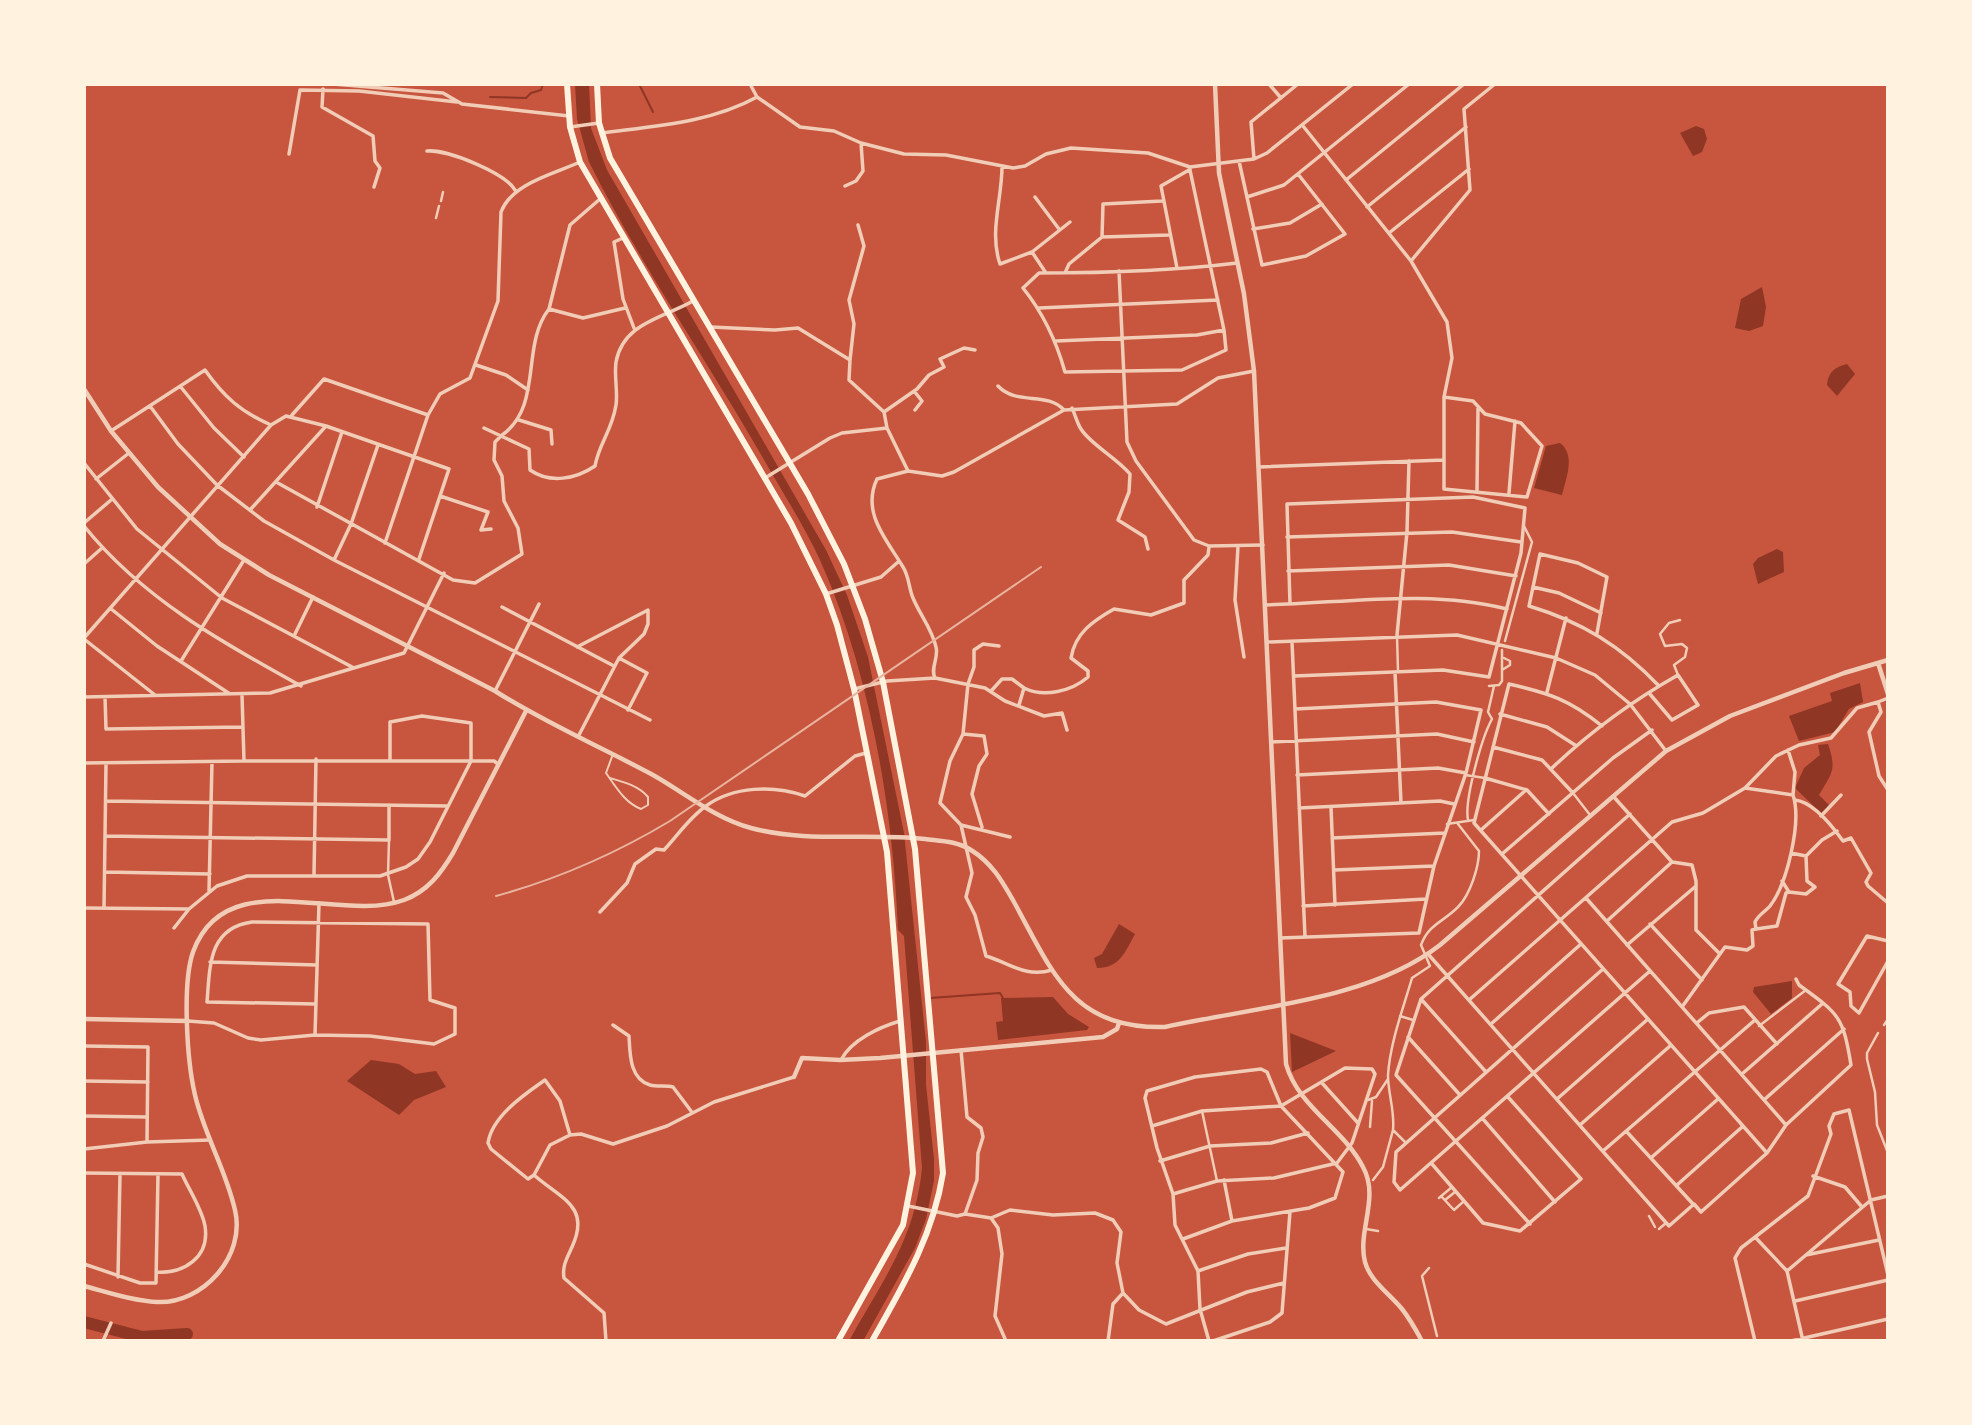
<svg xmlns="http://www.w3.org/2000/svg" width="1972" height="1425" viewBox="0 0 1972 1425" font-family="Ubuntu,sans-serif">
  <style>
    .water { fill: #8f3625 }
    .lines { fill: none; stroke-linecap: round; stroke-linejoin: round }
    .stream { stroke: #8f3625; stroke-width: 2 }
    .river { stroke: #8f3625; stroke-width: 12 }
    .service { stroke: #f1ccb7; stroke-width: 2 }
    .pedestrian { stroke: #f1ccb7; stroke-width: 2.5 }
    .minor { stroke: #f1ccb7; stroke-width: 3.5 }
    .tertiary { stroke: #f1ccb7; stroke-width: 4.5 }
    .primary { stroke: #fff3e0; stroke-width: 6 }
    .rail { stroke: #e9b49f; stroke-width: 2 }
  </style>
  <rect width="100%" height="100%" fill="#c8553d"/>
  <path class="water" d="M575 84H589L591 128 607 170 826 550 847 595 868 657 904 833 926 1042V1085L934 1159V1181L926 1219 915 1248 863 1341H849C882 1281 915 1240 922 1168L904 936 898 930C893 808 870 672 820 560 806 530 788 501 771 472 713 369 642 268 589 162L577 119Z
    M1696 126 1704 129 1707 139 1702 152 1693 156 1680 133Z
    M1762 287 1766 307 1763 326 1749 331 1735 328 1741 299Z
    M1847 364 1855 374 1837 396 1827 385C1828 372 1835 367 1847 364Z
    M1560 443C1576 455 1566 478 1562 495L1534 488 1546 446Z
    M1777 549 1783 552 1784 572 1758 584 1753 564 1758 558Z
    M1860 683 1863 702 1849 709 1835 732 1799 741 1789 716 1832 701 1830 693Z
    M1828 744C1837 770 1832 773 1819 795L1829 805 1822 814 1795 788 1804 768 1820 755 1818 745Z
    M1119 924 1135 934C1125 952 1120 968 1097 968L1094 958 1102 954Z
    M1792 981V998L1771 1014 1753 992 1754 987Z
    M1053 997 1068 1014 1089 1027 1087 1030 998 1040 996 1022 1003 1021 1001 998Z
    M1290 1033 1336 1051 1292 1072Z
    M371 1060 399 1064 415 1074 436 1071 446 1087 414 1100 399 1115 347 1081Z"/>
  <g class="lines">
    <path class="stream" d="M639 84 653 112
      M490 97 526 98 531 93 541 90 543 84
      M930 998 1000 993 1003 998"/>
    <path class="river" d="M84 1322 142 1337 187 1334"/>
    <path class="service" d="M610 778C624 782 639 786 648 797V805L641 809C625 803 616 787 606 773L613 754"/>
    <path class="pedestrian" d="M441 201 443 192
      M436 218 439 206
      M1397 636 1398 671
      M1505 641 1532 542 1524 526
      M1502 670 1510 665V661L1504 658
      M1678 675 1674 665 1685 657 1687 648 1682 644 1665 646 1660 634 1669 623 1680 620
      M1489 686 1499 685 1502 681V650
      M1465 775 1485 778
      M1573 793 1590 815
      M1468 820C1464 800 1482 737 1492 719L1488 712 1494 686
      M1447 824 1474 820
      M389 840 388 875 394 902
      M1400 1016 1413 1020
      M1884 1025 1888 1019
      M1759 1026 1806 990
      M1878 1033 1867 1053V1059L1875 1092 1877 1125 1888 1153
      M1368 1100 1376 1097 1388 1079
      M1202 1111 1217 1181
      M1370 1127 1372 1101
      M1393 1130C1395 1111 1388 1094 1388 1075 1390 1043 1403 1009 1412 978L1430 966 1421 945C1429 924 1442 923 1458 907 1470 895 1479 867 1479 851L1458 824
      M1373 1180 1383 1167 1393 1130 1406 1143
      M1441 1196 1454 1210 1463 1202
      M1439 1198 1452 1187
      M1445 1200 1455 1192
      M1649 1216 1655 1227
      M1366 1229 1378 1231
      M1659 1229 1666 1223
      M1429 1268 1422 1276 1437 1336"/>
    <path class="minor" d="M333 84 443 93 462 104 569 116
      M750 84 757 97 800 127 834 131 861 143 904 154 946 155 1013 168 1025 166 1046 154 1071 148 1148 153 1190 167 1254 159 1267 153 1353 84
      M1269 84 1281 98
      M323 89 322 107 373 136 375 161 380 168 374 187
      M1303 126 1411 261 1447 322 1452 358 1444 397V489L1527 497 1542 446 1521 423 1485 414 1473 401 1444 397
      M570 127 599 123
      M601 133C654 126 710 123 757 97
      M427 151C447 149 505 173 515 190
      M289 154 300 90 359 91 457 102
      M1254 159 1251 122 1298 84
      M1239 161 1262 265 1306 256 1345 234 1298 174
      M1002 167C1002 199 989 232 1000 264L1032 252 1070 222
      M1190 167V170L1224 330 1226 350 1182 370 1065 372C1056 340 1044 314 1023 288L1039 273C1104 273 1172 271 1237 263
      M1346 180 1464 84
      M845 186 856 181 863 171 861 143
      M1035 197 1059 229
      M1247 197 1284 185 1409 84
      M1367 207 1466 127
      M1253 229 1290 223 1322 204
      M1389 233 1469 169
      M1102 237 1103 204 1162 201
      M623 238 614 242 623 299 634 328
      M1032 252 1046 273
      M1411 261 1470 190 1464 109 1495 84
      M1177 268 1161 186 1189 170
      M1119 271 1127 442 1136 461 1194 540 1209 546 1263 545
      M1065 273 1069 264 1102 237 1169 235
      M84 274V317
      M1039 308 1218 300
      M549 309 583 318 625 308
      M711 327 775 330 798 328 850 360 849 380 884 412 887 428
      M1056 341 1197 335 1224 330
      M850 360 854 324 849 300 864 246 858 225
      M476 365 506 375 528 390
      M180 386 214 428 244 457
      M998 386C1017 406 1047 391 1064 410
      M914 391 922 401 915 410
      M150 406 178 444 217 485 264 521 334 560 650 720
      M1072 408C1075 414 1077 423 1081 429 1090 444 1117 458 1130 474L1129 492 1118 520 1145 537 1148 549
      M884 412 917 389 929 375 944 367 940 359 964 348 975 350
      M292 415 324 379 428 415
      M519 420 551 430 552 444
      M484 428 501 436C544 406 520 346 549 309L570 225 600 199
      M111 431 205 370C224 397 241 412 271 425
      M84 463 137 529 222 598 354 668
      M1259 467 1444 460
      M908 471 877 479C861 513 887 540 903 567 909 576 909 589 913 598 920 615 932 629 936 647 939 658 930 668 935 678
      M765 478 830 438 842 433 887 428 908 471 942 476 954 472 1064 410 1177 404 1218 378 1254 371
      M96 479 129 453
      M276 482 453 580 475 583 522 554 518 528 504 501 502 476 494 460 495 442 501 436 529 449 530 470C550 484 576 479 595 466 599 443 612 431 616 405 618 391 614 377 616 362 623 323 663 318 693 301
      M1477 490 1478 408
      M1509 493 1515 421
      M440 496 488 512 481 530 491 529
      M317 507 342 432
      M250 510 326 426
      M84 523 111 500
      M84 526C142 598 221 642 301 686
      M1287 537 1452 532 1521 542
      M385 543 428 415 440 394 470 378 498 301 501 212C512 183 554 174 580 162
      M1238 546 1235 600 1244 657
      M334 560 351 524 378 445
      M84 564 102 548
      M1288 571 1449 565 1516 576
      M1533 587 1559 593 1601 613
      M826 594 881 577 898 562
      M1290 604 1287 504 1473 497 1525 508 1521 553 1489 677 1443 670 1294 676
      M1265 605C1345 603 1429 589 1507 609
      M502 607 614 666
      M110 608 157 646 230 694
      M1597 633 1607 577 1578 563 1540 554 1529 606C1582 622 1621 646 1659 686
      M1397 635 1407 532 1409 461
      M294 636 313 597
      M84 638 271 425 286 416 326 426 449 469 419 559
      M84 639 155 695
      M1267 642 1457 635 1556 658 1595 675 1630 704 1666 751
      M1292 642 1305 937
      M999 646 983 644 974 650V667L968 684 963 734 950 761 940 803 961 825 1010 837
      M577 647 648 610V624L644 634 619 658 579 735
      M619 658 647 673 628 710
      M181 661 244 560
      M1395 672 1401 803
      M1024 688C1044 698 1072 691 1088 677V671L1071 658C1075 633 1093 621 1114 609L1151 615 1184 603V580L1208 555 1209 547
      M854 689 887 681 935 678 985 688 1005 701 1044 716 1062 713 1067 730
      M992 690 1002 679H1012L1024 688 1019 705
      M495 691 539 604
      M1547 692 1566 618
      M242 695 244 761H494L498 764
      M84 697 270 693 404 653 444 573
      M105 697 106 729 243 727
      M1878 702 1888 698
      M1500 714 1547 727 1575 745
      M1602 726C1570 700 1549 693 1509 684L1474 823 1767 1153
      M963 734 984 736 987 754 979 766 972 794 982 827
      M1271 742 1437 734 1474 742
      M1493 747 1542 760 1573 793
      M84 763 243 761
      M1552 768C1590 732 1632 701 1678 675L1698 705 1672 720 1649 693
      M1297 775 1438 768 1466 773
      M1485 778 1527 790 1549 814
      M1745 788 1793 795 1795 772 1788 750
      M1613 796 1672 862 1692 865 1696 881V930L1720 954
      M1795 800C1813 802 1833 827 1843 841L1851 838 1871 873 1866 882 1868 886 1888 903
      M106 801 448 806
      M1331 807 1335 905
      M1299 808 1440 801 1454 804
      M1821 816 1841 795
      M961 825 972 873 966 897 975 915 986 956C1010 963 1025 978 1052 970
      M1481 830 1526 790
      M105 836 389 840V805
      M1332 838 1445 833
      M1791 853 1806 856 1822 840 1837 831
      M1502 854 1613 758 1652 730
      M1334 870 1434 866
      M105 872 210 874
      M314 875 316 759
      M1782 881 1789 892 1806 894 1815 887 1807 881 1806 856
      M209 891 212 762
      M1586 898 1786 1125
      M1303 906 1426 899
      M84 908 189 909 217 886 247 876H380L406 867 418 859 430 842 471 761V723L422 716 390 722V760
      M104 908 106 764
      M600 912 627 883 635 864 656 849 664 850C677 836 690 817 706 806 733 786 774 785 805 796L855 756 866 753
      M1607 921 1672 862
      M1650 924 1702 980
      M174 928 189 909
      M1756 929 1777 926 1786 893 1789 892
      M1280 938 1419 933 1434 866 1466 773 1481 710 1436 702 1295 709
      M1888 941 1867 936 1838 984 1850 992 1851 1006 1859 1013 1888 961
      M1627 945 1696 886
      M1428 954 1669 1226 1694 1204 1701 1212 1767 1153 1786 1125 1851 1065C1843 1016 1839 1014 1799 985L1796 979
      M210 962 317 965
      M1603 969 1396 1152 1394 1182 1400 1190 1650 971
      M1421 999 1486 1072
      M1469 1000 1672 822 1703 813 1745 788 1776 756 1799 745 1831 738 1857 708 1878 702 1881 712 1869 732 1879 776 1888 790
      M1682 1007 1725 947 1747 950 1753 946 1752 930 1756 929 1755 922C1759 914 1765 912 1770 906 1787 884 1802 822 1793 795
      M188 1021 214 1023 248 1038 261 1040 315 1035 370 1036 434 1044 455 1034V1008L430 1000 428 924 252 922C208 928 210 967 207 1002L316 1004
      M1698 1022 1709 1013 1744 1007 1777 1044
      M1491 1024 1581 944
      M613 1025 629 1036C630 1052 629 1079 650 1085 657 1087 666 1085 673 1087L691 1111
      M315 1035 319 903
      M1408 1037 1460 1095
      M84 1046 148 1047 147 1142
      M841 1060C851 1040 880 1027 900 1021
      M1742 1074 1822 1004
      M84 1081 148 1082
      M1322 1083 1358 1123
      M1557 1099 1648 1019
      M1765 1099 1844 1029
      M84 1116 147 1117
      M1483 1119 1555 1202
      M1580 1125 1670 1046
      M1152 1126 1202 1111 1281 1106 1345 1068 1372 1069 1375 1074 1352 1143 1337 1163 1274 1178 1217 1181 1173 1194
      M1626 1131 1693 1204
      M84 1149 147 1142 210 1140
      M1603 1151 1755 1020
      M1652 1157 1718 1099
      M1160 1161 1210 1146 1271 1143 1308 1133
      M1432 1164 1483 1223 1520 1231 1581 1179 1508 1097
      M84 1173 182 1174C189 1190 202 1209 205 1226 210 1257 184 1274 156 1272
      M534 1175 528 1179 491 1149 488 1143C492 1116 525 1094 545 1080L560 1101 570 1135
      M1813 1176 1845 1187 1862 1207
      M1224 1180 1232 1221
      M1677 1185 1742 1127
      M908 1206 957 1216 965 1214 977 1180 978 1153 983 1137 981 1128 967 1117 961 1050
      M965 1214 991 1218 998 1228 1002 1254 995 1316 1006 1341
      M991 1218 1010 1210 1053 1215 1095 1213 1113 1220 1121 1232 1117 1263 1123 1293 1113 1304 1108 1341
      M1530 1224 1396 1075 1421 999 1630 814
      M1755 1237 1787 1271 1803 1341
      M1183 1239 1232 1221 1309 1208 1335 1198 1343 1172 1281 1106 1267 1072 1261 1069 1195 1077 1147 1091 1145 1098 1157 1148 1173 1194 1175 1225 1198 1271 1200 1309 1209 1341
      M1806 1255 1879 1240
      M84 1264 140 1283H156L158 1174
      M1198 1271 1248 1254 1286 1248
      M1787 1271 1871 1200 1888 1196
      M118 1277 120 1174
      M1123 1293 1139 1310 1166 1324 1247 1292 1284 1283
      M1795 1301 1888 1280
      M103 1341 111 1323
      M606 1341 604 1313 564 1278C562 1266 567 1258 572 1247 591 1206 561 1199 534 1175L550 1145 570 1135 581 1134 613 1144 667 1126 714 1102 794 1077
      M1213 1341 1270 1322 1282 1313 1290 1212
      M1755 1341 1735 1258 1741 1248 1808 1196 1831 1134 1829 1126 1834 1114 1849 1110 1888 1275
      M1791 1341 1888 1319"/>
    <path class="tertiary" d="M1215 84 1219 173 1244 294 1254 371 1286 1064C1298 1107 1343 1128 1363 1167 1380 1198 1357 1231 1365 1262 1370 1281 1390 1294 1402 1309 1410 1319 1416 1330 1422 1341
      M84 389 111 431 158 487 220 544 269 575 495 691C545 723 601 747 653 775 685 793 716 819 751 828 806 843 868 833 925 839 941 841 957 841 971 850 992 863 1002 881 1014 902 1053 973 1072 1029 1165 1027 1253 1007 1368 1001 1440 945L1666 751 1730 716 1844 673 1888 660
      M1878 663 1888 694
      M84 1019 188 1021
      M794 1077 802 1058 840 1060 880 1058 1103 1037 1117 1029 1119 1023
      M84 1286C107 1292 133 1301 157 1302 203 1304 246 1256 235 1210 226 1170 204 1134 195 1095 187 1061 182 984 193 952 226 862 339 924 404 900 428 891 441 873 453 853L526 711"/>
    <path class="primary" d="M567 84 570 127 580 162 791 523 826 594 837 625 854 689 887 852 913 1173 903 1225 838 1341
      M597 84 599 123 610 158 808 494 844 564 865 619 883 682 915 849 943 1173C933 1236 903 1286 872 1341"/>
    <path class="rail" d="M496 896C558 879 615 854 670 821L1041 567"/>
  </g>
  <rect width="1972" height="1425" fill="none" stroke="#fff3e0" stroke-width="172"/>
</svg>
